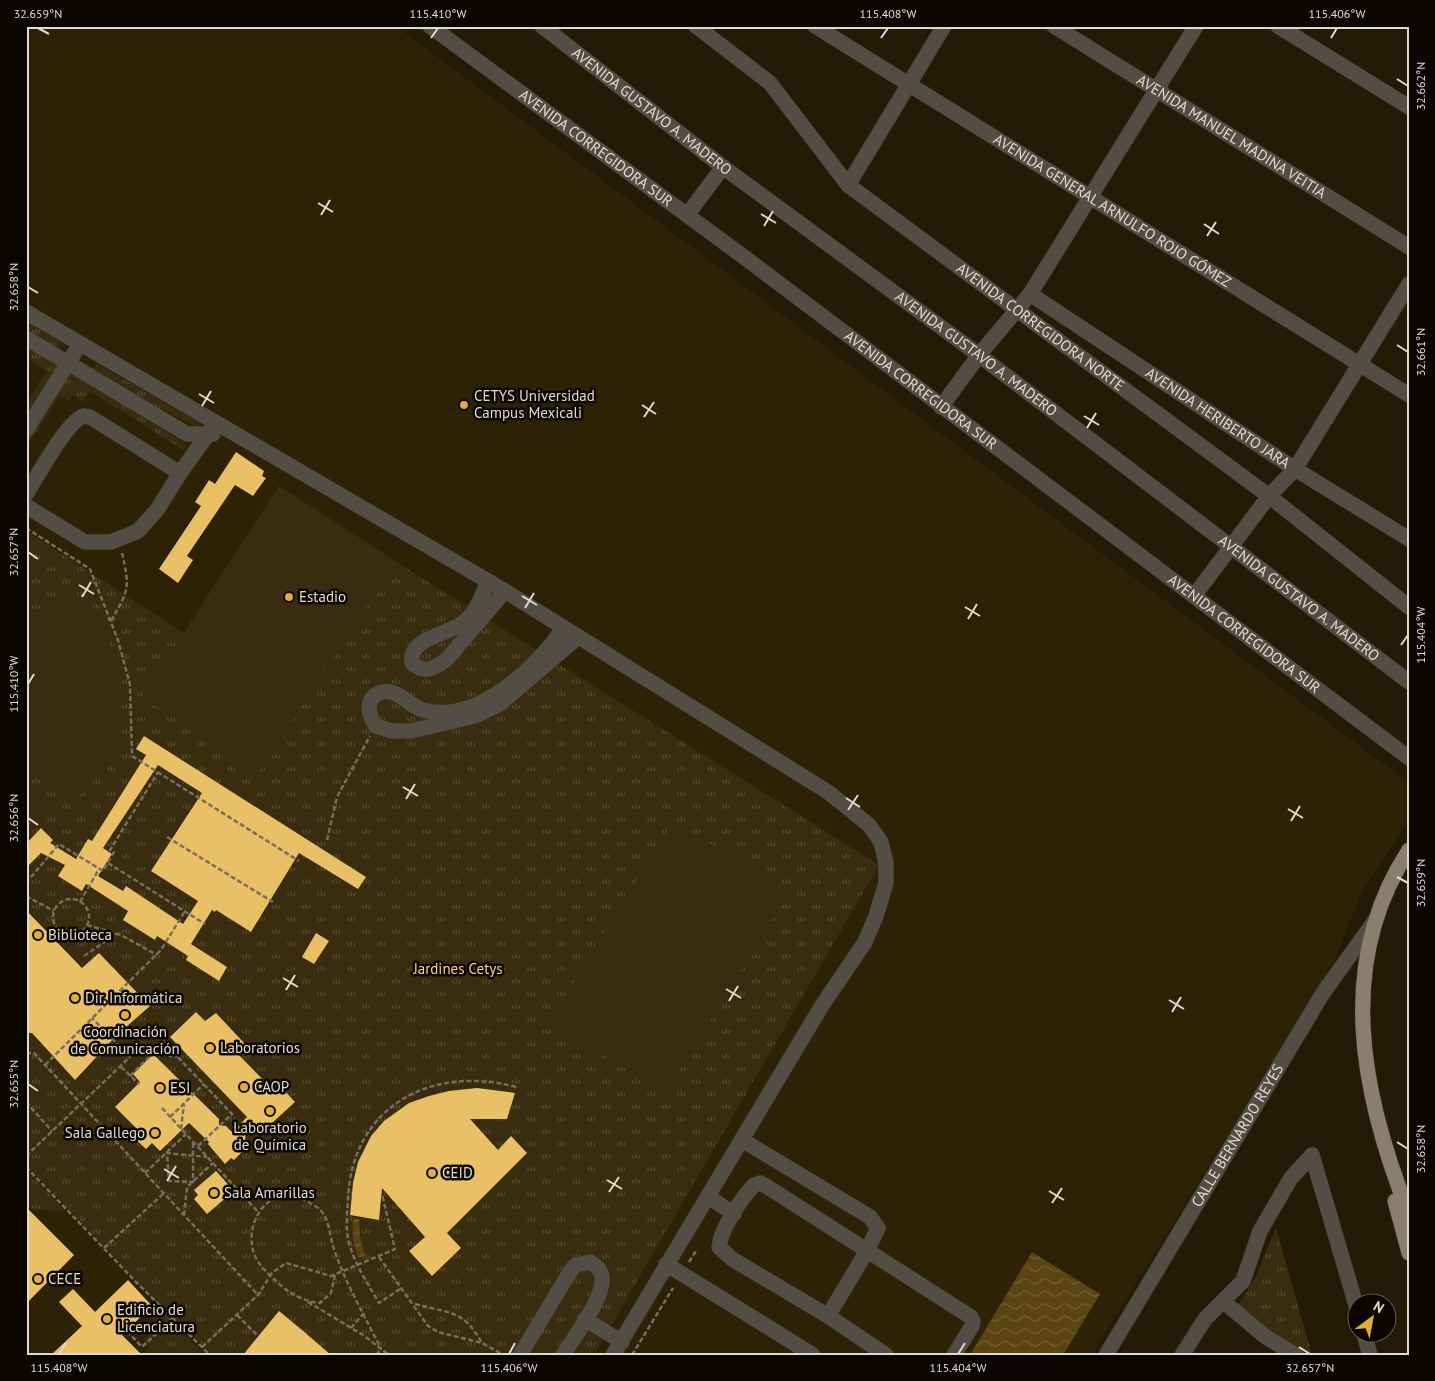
<svg xmlns="http://www.w3.org/2000/svg" width="1435" height="1381" viewBox="0 0 1435 1381" font-family="'PT Sans',sans-serif">
  <style>
    .built { fill: #2e2206 }
    .grass { fill: url(#grass-tufts) }
    .garden { fill: #3a2c0e }
    .water { fill: url(#water-waves) }
    .building { fill: #eac066; fill-rule: evenodd }
    .lines { fill: none; stroke-linecap: round; stroke-linejoin: round }
    .minor-casing { stroke: #3e3623; stroke-width: 16 }
    .major-casing { stroke: #3e3623; stroke-width: 16 }
    .path { stroke: #766e5e; stroke-width: 2.5; stroke-dasharray: 5 2.5; stroke-linecap: butt }
    .minor { stroke: #534e45; stroke-width: 15 }
    .major { stroke: #897f6c; stroke-width: 15 }
    .ticks { fill: none; stroke: #e1dace; stroke-width: 2 }
    .poi-dot { fill: #e2af34; stroke: #0a0702; stroke-width: 2 }
    .labels { text-anchor: middle; stroke-width: 5; stroke-linejoin: round; paint-order: stroke }
    .street-label { font-size: 15px; fill: #e1dace; stroke: #0a0702 }
    .poi-label { font-size: 15px; fill: #e1dace; stroke: #0a0702; text-anchor: start }
    .park-label { font-size: 15px; fill: #ffd379; stroke: #0a0702 }
    .neatline { fill: none; stroke: #e1dace; stroke-width: 2 }
    .ticks-label { font-size: 12px; text-anchor: middle; fill: #e1dace }
  </style>
  <defs>
    <pattern id="grass-tufts" width="24" height="20" patternUnits="userSpaceOnUse" patternTransform="scale(1.25)"><rect width="24" height="20" fill="#3a2c0e"/><path d="M3 7l-1-3M5 7V3M7 7l1-3M15 17l-1-3M17 17v-4M19 17l1-3" fill="none" stroke="#564a30"/></pattern>
    <pattern id="water-waves" width="16" height="10" patternUnits="userSpaceOnUse" patternTransform="scale(1.25)"><rect width="16" height="10" fill="#594412"/><path d="M0 5q4-4 8 0t8 0" fill="none" stroke="#715e33"/></pattern>
  </defs>
  <rect width="100%" height="100%" fill="#241b07"/>
  <path class="built" d="M26 26H396L1409 783V820L1362 892 1333 963 1092 1355H26Z"/>
  <path class="grass" d="M26 320 63 343 58 349 26 329Z
    M26 344 187 445 183 450 90 391 83 402 73 395 69 401 60 396 26 447V433L35 416 26 411V404L47 371 26 358Z
    M97 364 200 423 197 427 141 399 92 369Z
    M279 486 395 561 879 865 594 1355H213L177 1320 174 1323 199 1349 195 1355H142L149 1347 143 1340 151 1332 147 1328 153 1321 147 1311 155 1300 26 1164V1033H32L75 1080 116 1037 150 1005 99 953 83 967 26 908V531L184 633Z
    M26 1170 65 1211 31 1209 26 1205Z
    M1276 1228 1312 1355H1307L1252 1320 1237 1307 1256 1276Z"/>
  <path class="garden" d="M279 486 395 561 258 772 142 697Z
    M66 589C80 603 96 618 106 636 113 650 115 666 117 680 125 735 115 766 71 802L26 763V629Z
    M26 789 42 805 26 820Z
    M674 822 789 891 666 1092 549 1022Z"/>
  <path class="water" d="M353 1219H359L360 1239 365 1256 359 1258C353 1245 352 1233 353 1219Z
    M1032 1252 1100 1294 1063 1355H970Z"/>
  <path class="building" d="M236 452 264 471 262 476 266 478 253 496 235 485 187 556 193 560 178 583 159 569 201 506 195 502 209 480 215 484Z
    M144 736 366 877 358 889 299 853 251 932 216 910 215 912 212 910 191 944 227 967 219 981 186 960 188 956 157 936 155 940 123 920 128 911 86 884 82 891 58 876 65 865 41 853 26 868V844L41 828 53 840 50 843 76 859 88 839 92 841 146 755 136 749ZM158 765 202 793 151 871 198 901 183 924 126 886 123 891 98 876 112 854 103 848Z
    M26 910 82 968 99 953 150 1006 116 1036 75 1080 32 1033H26Z
    M316 933 329 941 314 964 302 957Z
    M196 1012 205 1021 216 1013 245 1044 236 1052 275 1092 280 1086 295 1102 259 1135 246 1121 245 1149 234 1160 231 1158 225 1164 208 1144 209 1142 189 1123 160 1151 152 1143 146 1149 133 1137 139 1131 115 1107 140 1082 133 1074 153 1054 219 1119V1125L226 1126 232 1132 247 1117 170 1037Z
    M477 1088 515 1093 507 1119H470L498 1150 511 1136 527 1153 447 1233 461 1248 432 1276 409 1251 425 1237 382 1188 379 1220 350 1215 353 1183 358 1162 371 1136 384 1121 409 1103 429 1096 449 1091Z
    M216 1171 234 1191 207 1214 194 1199 198 1195 194 1190Z
    M26 1207 74 1255 26 1304Z
    M128 1280 152 1306 122 1335 142 1355H51L82 1326 59 1302 73 1289 95 1312Z
    M279 1311 302 1330 331 1355H243Z"/>
  <g class="lines">
    <g class="minor-casing">
      <g id="minor">
        <path id="s1" d="M430 26 744 257 1409 758"/>
        <path id="s2" d="M542 26 723 167 979 355 1409 682"/>
        <path id="s3" d="M696 26 770 83 848 185 1269 496 1409 607"/>
        <path id="s4" d="M815 26 1409 395"/>
        <path id="s5" d="M1054 26 1409 247"/>
        <path d="M1278 26 1409 107"/>
        <path d="M848 185 944 26"/>
        <path d="M687 215 723 167"/>
        <path id="s6" d="M1030 294 1295 469 1409 539"/>
        <path d="M26 312 505 591 828 792 869 825 881 842 886 863V883L876 916 865 942 821 1007 613 1355"/>
        <path d="M26 338 187 434H213"/>
        <path d="M941 407 979 355 1030 294 1196 26"/>
        <path d="M26 430 80 344"/>
        <path d="M26 494C38 476 65 424 83 416L90 417 180 473"/>
        <path d="M26 506 85 542H111L131 534 138 531 157 510 180 473 216 423"/>
        <path d="M488 581C482 596 477 611 465 621 448 636 408 637 412 663 425 674 434 669 447 659L505 591"/>
        <path d="M1194 596 1269 496 1295 469 1409 284"/>
        <path d="M563 628C537 668 475 725 423 710 409 706 397 688 382 692 364 697 368 715 376 726L392 731H411L475 716 500 704 578 637"/>
        <path d="M742 1140 870 1217 878 1228 867 1251 828 1316"/>
        <path d="M1312 1155 1358 1312"/>
        <path d="M709 1197 734 1214"/>
        <path d="M666 1264 813 1355"/>
        <path d="M1224 1302 1266 1337 1296 1355"/>
        <path d="M585 1319 622 1342"/>
        <path d="M1364 1334 1370 1355"/>
        <path d="M520 1355 571 1270 576 1265 590 1262C596 1266 601 1269 602 1277 605 1297 574 1337 563 1355"/>
        <path d="M886 1355 828 1316 732 1259 719 1247C721 1228 741 1199 754 1185L760 1183 766 1186 971 1317 973 1322 972 1326 954 1355"/>
        <path id="s7" d="M1106 1355 1323 993 1376 919"/>
        <path d="M1182 1355 1205 1319 1243 1281 1260 1231 1291 1178 1312 1155"/>
      </g>
    </g>
    <g class="major-casing">
      <path id="major" d="M1409 850C1334 964 1362 1096 1409 1214
        M1395 1201 1409 1253"/>
    </g>
    <path class="path" d="M26 528 90 569 118 640 130 685 132 756 299 861
      M111 621C129 590 130 588 122 553
      M167 837 273 902
      M327 840 337 797 370 736
      M108 863 205 924
      M26 883 59 844 103 871 114 852 110 850 158 772
      M26 896 54 911
      M53 917a18 18 0 1 1 36 0a18 18 0 1 1-36 0Z
      M80 902 99 869
      M87 925 121 935 157 955
      M84 956 116 934
      M152 1030 232 1114 198 1146
      M26 1053H34L258 1295
      M153 1053 177 1057
      M45 1065 161 950 185 911
      M121 1067 139 1084
      M130 1076 164 1042
      M26 1102 52 1131
      M162 1108 259 1213
      M170 1117 204 1084
      M181 1129 184 1104
      M193 1143V1182L169 1181 167 1153 207 1157
      M26 1156 130 1057 92 1018
      M26 1167 136 1282 210 1355
      M145 1173 186 1134
      M184 1215 187 1187 213 1163
      M104 1248 164 1193
      M379 1257 428 1326 438 1332 482 1343 504 1355
      M689 1262 696 1251
      M335 1275 331 1293 320 1303C303 1301 290 1294 277 1282 270 1275 259 1266 255 1256 244 1231 260 1193 291 1196 300 1197 307 1201 315 1206 329 1213 329 1233 333 1246 344 1281 365 1316 381 1349
      M400 1289 379 1303C368 1284 356 1266 350 1246 345 1232 347 1215 348 1200 351 1107 431 1064 516 1087
      M308 1302 363 1335 389 1355
      M415 1304C449 1314 462 1308 482 1343
      M237 1315 258 1336
      M351 1328 364 1313
      M127 1331 142 1347 173 1318
      M202 1347 258 1295 272 1273 286 1263 331 1276 395 1249 382 1194
      M376 1355 381 1349
      M632 1355 673 1288"/>
    <use href="#minor" class="minor"/>
    <use href="#major" class="major"/>
  </g>
  <path class="ticks" d="M38 28 49 34M431 38 438 28M881 38 888 28M1331 38 1337 28M1397 79 1408 86M318 203 333 212M761 214 776 223M321 215 330 200M1204 224 1219 234M764 226 773 211M1207 236 1216 222M28 287 38 293M1397 345 1408 352M199 394 214 403M642 405 656 414M202 406 211 391M1084 416 1099 425M644 417 654 402M1087 428 1096 413M28 552 38 559M79 585 94 594M522 596 537 605M82 597 91 582M965 607 980 616M525 608 534 593M968 619 977 604M1401 645 1408 635M28 684 34 674M403 787 418 796M846 798 860 807M406 799 415 784M1288 809 1303 818M848 810 858 795M28 818 38 825M1291 821 1300 806M1397 877 1408 883M283 978 298 987M726 989 741 998M286 990 295 975M1169 1000 1184 1009M729 1001 738 986M1172 1012 1181 997M28 1084 38 1091M1397 1142 1408 1149M164 1169 179 1178M607 1180 622 1189M167 1181 176 1166M1049 1191 1064 1200M609 1192 619 1177M1052 1203 1062 1188M1299 1347 1310 1354M59 1354 66 1343M509 1354 515 1343M958 1354 965 1343"/>
  <g class="poi-dot">
    <circle cx="464" cy="405" r="5"/>
    <circle cx="289" cy="597" r="5"/>
    <circle cx="38" cy="935" r="5"/>
    <circle cx="75" cy="998" r="5"/>
    <circle cx="125" cy="1015" r="5"/>
    <circle cx="210" cy="1048" r="5"/>
    <circle cx="244" cy="1087" r="5"/>
    <circle cx="160" cy="1088" r="5"/>
    <circle cx="270" cy="1111" r="5"/>
    <circle cx="155" cy="1133" r="5"/>
    <circle cx="432" cy="1173" r="5"/>
    <circle cx="214" cy="1193" r="5"/>
    <circle cx="38" cy="1279" r="5"/>
    <circle cx="107" cy="1319" r="5"/>
  </g>
  <g class="labels">
    <g class="street-label">
      <text dy="5" stroke="none"><textPath href="#s2" startOffset="139">AVENIDA GUSTAVO A. MADERO</textPath></text>
      <text dy="5" stroke="none"><textPath href="#s5" startOffset="209">AVENIDA MANUEL MADINA VEITIA</textPath></text>
      <text dy="5" stroke="none"><textPath href="#s1" startOffset="206">AVENIDA CORREGIDORA SUR</textPath></text>
      <text dy="5" stroke="none"><textPath href="#s4" startOffset="350">AVENIDA GENERAL ARNULFO ROJO GÓMEZ</textPath></text>
      <text dy="5" stroke="none"><textPath href="#s3" startOffset="461">AVENIDA CORREGIDORA NORTE</textPath></text>
      <text dy="5" stroke="none"><textPath href="#s2" startOffset="544">AVENIDA GUSTAVO A. MADERO</textPath></text>
      <text dy="5" stroke="none"><textPath href="#s1" startOffset="611">AVENIDA CORREGIDORA SUR</textPath></text>
      <text dy="5" stroke="none"><textPath href="#s6" startOffset="225">AVENIDA HERIBERTO JARA</textPath></text>
      <text dy="5" stroke="none"><textPath href="#s2" startOffset="949">AVENIDA GUSTAVO A. MADERO</textPath></text>
      <text dy="5" stroke="none"><textPath href="#s1" startOffset="1016">AVENIDA CORREGIDORA SUR</textPath></text>
      <text dy="5" stroke="none"><textPath href="#s7" startOffset="256">CALLE BERNARDO REYES</textPath></text>
    </g>
    <g class="poi-label">
      <text x="474" y="401">CETYS Universidad<tspan x="474" dy="17">Campus Mexicali</tspan></text>
      <text x="299" y="602">Estadio</text>
      <text x="48" y="940">Biblioteca</text>
      <text x="85" y="1003">Dir. Informática</text>
      <text x="125" y="1037" text-anchor="middle">Coordinación<tspan x="125" dy="17">de Comunicación</tspan></text>
      <text x="220" y="1053">Laboratorios</text>
      <text x="254" y="1092">CAOP</text>
      <text x="170" y="1093">ESI</text>
      <text x="270" y="1133" text-anchor="middle">Laboratorio<tspan x="270" dy="17">de Química</tspan></text>
      <text x="145" y="1138" text-anchor="end">Sala Gallego</text>
      <text x="442" y="1178">CEID</text>
      <text x="224" y="1198">Sala Amarillas</text>
      <text x="48" y="1284">CECE</text>
      <text x="117" y="1315">Edificio de<tspan x="117" dy="17">Licenciatura</tspan></text>
    </g>
    <g class="park-label">
      <text x="458" y="974">Jardines Cetys</text>
    </g>
  </g>
  <rect width="1435" height="1381" fill="none" stroke="#0a0702" stroke-width="55"/>
  <g transform="translate(1372 1318) rotate(32)"><circle r="24" fill="#0a0702" stroke="#605b54"/>
  <path d="M0-4L9 19L0 12L-9 19Z" fill="#e2af34"/>
  <text y="-8" font-size="14" font-weight="bold" text-anchor="middle" fill="#e1dace">N</text>
  </g>
  <rect x="28" y="28" width="1380" height="1326" class="neatline"/>
  <g class="ticks-label">
    <text x="38" y="18">32.659°N</text>
    <text x="438" y="18">115.410°W</text>
    <text x="888" y="18">115.408°W</text>
    <text x="1337" y="18">115.406°W</text>
    <text transform="translate(1421 86) rotate(-90)" y="4">32.662°N</text>
    <text transform="translate(14 287) rotate(-90)" y="4">32.658°N</text>
    <text transform="translate(1421 352) rotate(-90)" y="4">32.661°N</text>
    <text transform="translate(14 552) rotate(-90)" y="4">32.657°N</text>
    <text transform="translate(1421 635) rotate(-90)" y="4">115.404°W</text>
    <text transform="translate(14 684) rotate(-90)" y="4">115.410°W</text>
    <text transform="translate(14 818) rotate(-90)" y="4">32.656°N</text>
    <text transform="translate(1421 883) rotate(-90)" y="4">32.659°N</text>
    <text transform="translate(14 1084) rotate(-90)" y="4">32.655°N</text>
    <text transform="translate(1421 1149) rotate(-90)" y="4">32.658°N</text>
    <text x="59" y="1372">115.408°W</text>
    <text x="509" y="1372">115.406°W</text>
    <text x="958" y="1372">115.404°W</text>
    <text x="1310" y="1372">32.657°N</text>
  </g>
</svg>
